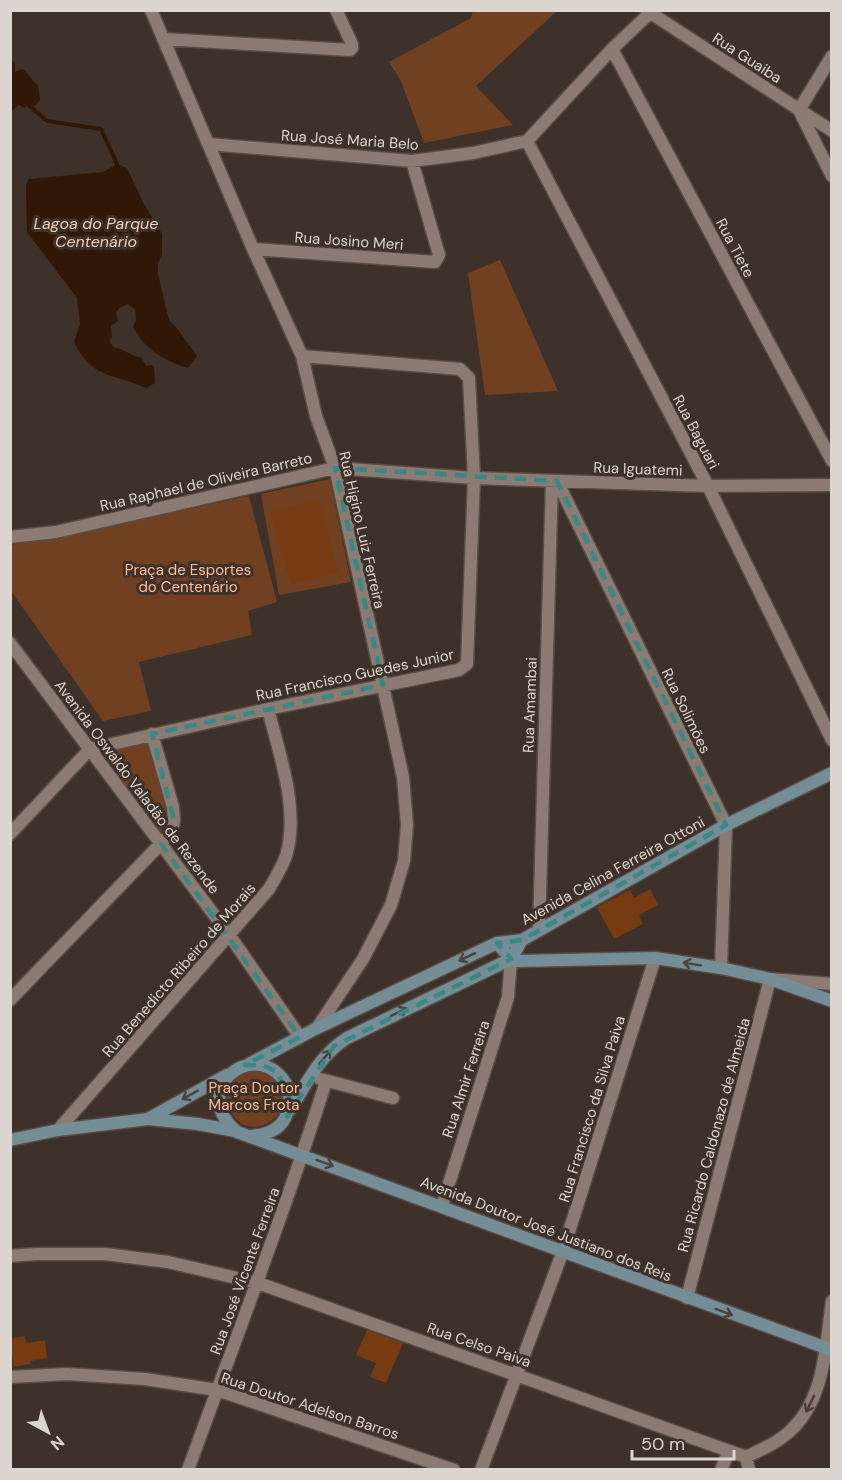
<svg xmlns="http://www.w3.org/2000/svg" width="842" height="1480" viewBox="0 0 842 1480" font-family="'DM Sans',sans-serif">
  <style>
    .green { fill: #704021 }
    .water { fill: #311706 }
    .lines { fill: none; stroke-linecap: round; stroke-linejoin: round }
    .stream { stroke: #311706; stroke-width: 4 }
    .building { fill: #763b10 }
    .street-casing { stroke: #584d47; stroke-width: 15 }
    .secondary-casing { stroke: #584d47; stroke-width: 15 }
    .street { stroke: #8b7b72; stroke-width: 12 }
    .secondary { stroke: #748d96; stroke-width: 12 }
    .oneway { stroke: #494340 }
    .oneway2 { stroke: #4a3c35 }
    .marked { fill: none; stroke: #388981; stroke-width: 4.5; stroke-dasharray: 12 8; stroke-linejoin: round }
    .labels { text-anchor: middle; stroke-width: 6; stroke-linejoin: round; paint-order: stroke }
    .street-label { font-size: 15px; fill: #dcd4cf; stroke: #3e312a }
    .park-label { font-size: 15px; fill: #fdbc95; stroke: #3e312a }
    .water-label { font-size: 16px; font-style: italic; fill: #f8ccb2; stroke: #3e312a }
  </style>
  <rect width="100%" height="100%" fill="#3e312a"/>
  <path class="green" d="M473 11H557L476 86 513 125 424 143 401 81 389 62 471 18Z
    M500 260 558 391 485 395 468 273Z
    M330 479 351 582 279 595 261 494Z
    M249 496 277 602 248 611 252 635 139 662 151 711 103 721 11 591 10 545 105 527Z
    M151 740 166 810 160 840 96 753Z
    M243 1069H263C268 1073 277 1079 281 1085 294 1107 267 1134 244 1125 239 1123 234 1116 231 1112 216 1096 231 1081 243 1069Z"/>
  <path class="water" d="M11 57 15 65V72L22 69 24 70 38 86 40 100 35 106 27 105 25 108 19 105 11 111Z
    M117 164 127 168 143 202 162 234V254L158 263V274L169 320 176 327 197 356 188 368C165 361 145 350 133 327L136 320 135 310 128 304 119 308 116 313 118 321 111 326 112 337 109 340 113 347C124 349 131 356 142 358L146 366 152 365 154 368 155 383 146 388C115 374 91 379 74 342L80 324 77 298 27 232 26 185 29 179 103 172Z"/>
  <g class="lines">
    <path class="stream" d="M25 102 47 121 101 129 117 164"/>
  </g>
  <path class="building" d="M319 499 338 572 291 585 271 513Z
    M650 889 658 905 639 915 643 924 614 939 597 907 630 890 634 898Z
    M367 1330 403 1343 386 1383 370 1377 376 1363 356 1355Z
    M25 1336 26 1343 45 1340 47 1358 30 1361V1364L14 1367 10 1339Z"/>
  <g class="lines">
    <g class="street-casing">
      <path id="street" d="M151 10 253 249 302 356 316 416 335 468 403 777 407 825 404 861 391 905 363 959 317 1028
        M646 10 832 131
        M164 39 350 50 352 48V44L336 10
        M612 49 832 461
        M832 56 799 110 832 176
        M527 141 708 486 832 740
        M208 144 412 161 473 153 527 141 612 49 650 13
        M253 249 435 262 439 255 412 161
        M557 481 726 825 721 968
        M10 537 56 532 335 468 474 478 708 486 832 485
        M10 643 230 936 300 1037
        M10 834 90 749 268 709 459 670 467 664 474 478 469 378 460 369 302 356
        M539 930 552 481
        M10 1000 172 832 174 820 173 807 152 734
        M320 1079 393 1098
        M58 1130 269 889C275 879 282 867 286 856 300 810 279 753 268 709
        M442 1206 508 997 511 959
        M10 1256 36 1254H105L168 1262 258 1283 746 1457C762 1449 780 1442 793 1428 825 1397 826 1343 832 1301
        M687 1298 770 979 832 984
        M10 1377 67 1374 145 1379 217 1390 454 1470
        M746 1457 749 1470
        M188 1470C235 1340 285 1212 326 1081
        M481 1470 563 1251 655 958
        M721 1470 729 1451"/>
    </g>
    <g class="secondary-casing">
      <path id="secondary" d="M497 943 511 959 518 961 655 958 721 968 770 979 832 1001
        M249 1064 317 1028 497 943 522 940 726 825 832 773
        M291 1109C307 1082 320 1055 347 1038L511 959 522 940
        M148 1119 198 1124 235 1131
        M250 1136C266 1135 282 1130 287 1113 291 1101 291 1089 282 1078 251 1040 188 1090 237 1132L832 1350
        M10 1140 58 1130 148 1119 227 1075"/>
    </g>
    <use href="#street" class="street"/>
    <use href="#secondary" class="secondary"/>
  </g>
  <defs><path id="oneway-shaft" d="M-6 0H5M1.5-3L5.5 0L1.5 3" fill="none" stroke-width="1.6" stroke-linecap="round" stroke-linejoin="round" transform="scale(1.5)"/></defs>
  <g class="oneway">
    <use href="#oneway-shaft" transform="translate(467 957) rotate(155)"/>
    <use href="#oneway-shaft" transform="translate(692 964) rotate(-171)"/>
    <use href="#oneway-shaft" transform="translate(399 1012) rotate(-26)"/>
    <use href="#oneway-shaft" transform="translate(325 1057) rotate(-50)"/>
    <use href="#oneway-shaft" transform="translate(190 1095) rotate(151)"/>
    <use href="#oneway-shaft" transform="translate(325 1163) rotate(20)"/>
    <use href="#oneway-shaft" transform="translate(724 1312) rotate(20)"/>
  </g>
  <use class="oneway2" href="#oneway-shaft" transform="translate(810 1404) rotate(116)"/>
  <path class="marked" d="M335 468 557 481 726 825 522 940 497 943 511 959 334 1046 287 1117 291 1101 277 1072 262 1065H245L300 1037 161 844 174 820 152 734 383 685Z"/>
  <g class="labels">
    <g class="street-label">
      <text transform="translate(747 58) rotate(33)" y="5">Rua Guaiba</text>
      <text transform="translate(350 140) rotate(4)" y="5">Rua José Maria Belo</text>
      <text transform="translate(349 241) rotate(4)" y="5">Rua Josino Meri</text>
      <text transform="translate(735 248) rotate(62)" y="5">Rua Tiete</text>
      <text transform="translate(696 432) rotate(62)" y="5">Rua Baguari</text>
      <text transform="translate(638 469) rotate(2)" y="5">Rua Iguatemi</text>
      <text transform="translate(206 482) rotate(-13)" y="5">Rua Raphael de Oliveira Barreto</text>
      <text transform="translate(362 530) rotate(77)" y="5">Rua Higino Luiz Ferreira</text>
      <text transform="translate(355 675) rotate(-12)" y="5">Rua Francisco Guedes Junior</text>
      <text transform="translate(530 705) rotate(-88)" y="5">Rua Amambai</text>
      <text transform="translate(686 711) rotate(64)" y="5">Rua Solimões</text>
      <text transform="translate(137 787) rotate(53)" y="5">Avenida Oswaldo Valadão de Rezende</text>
      <text transform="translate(613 871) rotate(-29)" y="5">Avenida Celina Ferreira Ottoni</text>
      <text transform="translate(179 970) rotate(-49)" y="5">Rua Benedicto Ribeiro de Morais</text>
      <text transform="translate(466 1079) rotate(-72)" y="5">Rua Almir Ferreira</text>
      <text transform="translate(592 1109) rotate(-73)" y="5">Rua Francisco da Silva Paiva</text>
      <text transform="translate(714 1135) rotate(-75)" y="5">Rua Ricardo Caldonazo de Almeida</text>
      <text transform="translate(546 1229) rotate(21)" y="5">Avenida Doutor José Justiano dos Reis</text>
      <text transform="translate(245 1271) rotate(-70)" y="5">Rua José Vicente Ferreira</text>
      <text transform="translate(479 1345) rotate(19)" y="5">Rua Celso Paiva</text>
      <text transform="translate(310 1406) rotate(18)" y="5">Rua Doutor Adelson Barros</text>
    </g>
    <g class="park-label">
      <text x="188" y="575">Praça de Esportes<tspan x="188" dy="17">do Centenário</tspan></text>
      <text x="254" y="1093">Praça Doutor<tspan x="254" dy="17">Marcos Frota</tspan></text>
    </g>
    <g class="water-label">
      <text x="96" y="229">Lagoa do Parque<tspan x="96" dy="18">Centenário</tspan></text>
    </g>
  </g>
  <rect width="842" height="1480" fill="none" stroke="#dcd4cf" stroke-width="24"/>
  <g transform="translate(48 1432) rotate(139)" stroke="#3e312a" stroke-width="4.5" paint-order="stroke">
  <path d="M0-4.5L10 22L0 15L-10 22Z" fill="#dcd4cf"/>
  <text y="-9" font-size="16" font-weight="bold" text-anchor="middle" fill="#dcd4cf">N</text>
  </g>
  <path d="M632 1450v9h102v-9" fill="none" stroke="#dcd4cf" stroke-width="3"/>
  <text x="641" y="1450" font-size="18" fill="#dcd4cf" stroke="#3e312a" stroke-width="4.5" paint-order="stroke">50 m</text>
</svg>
